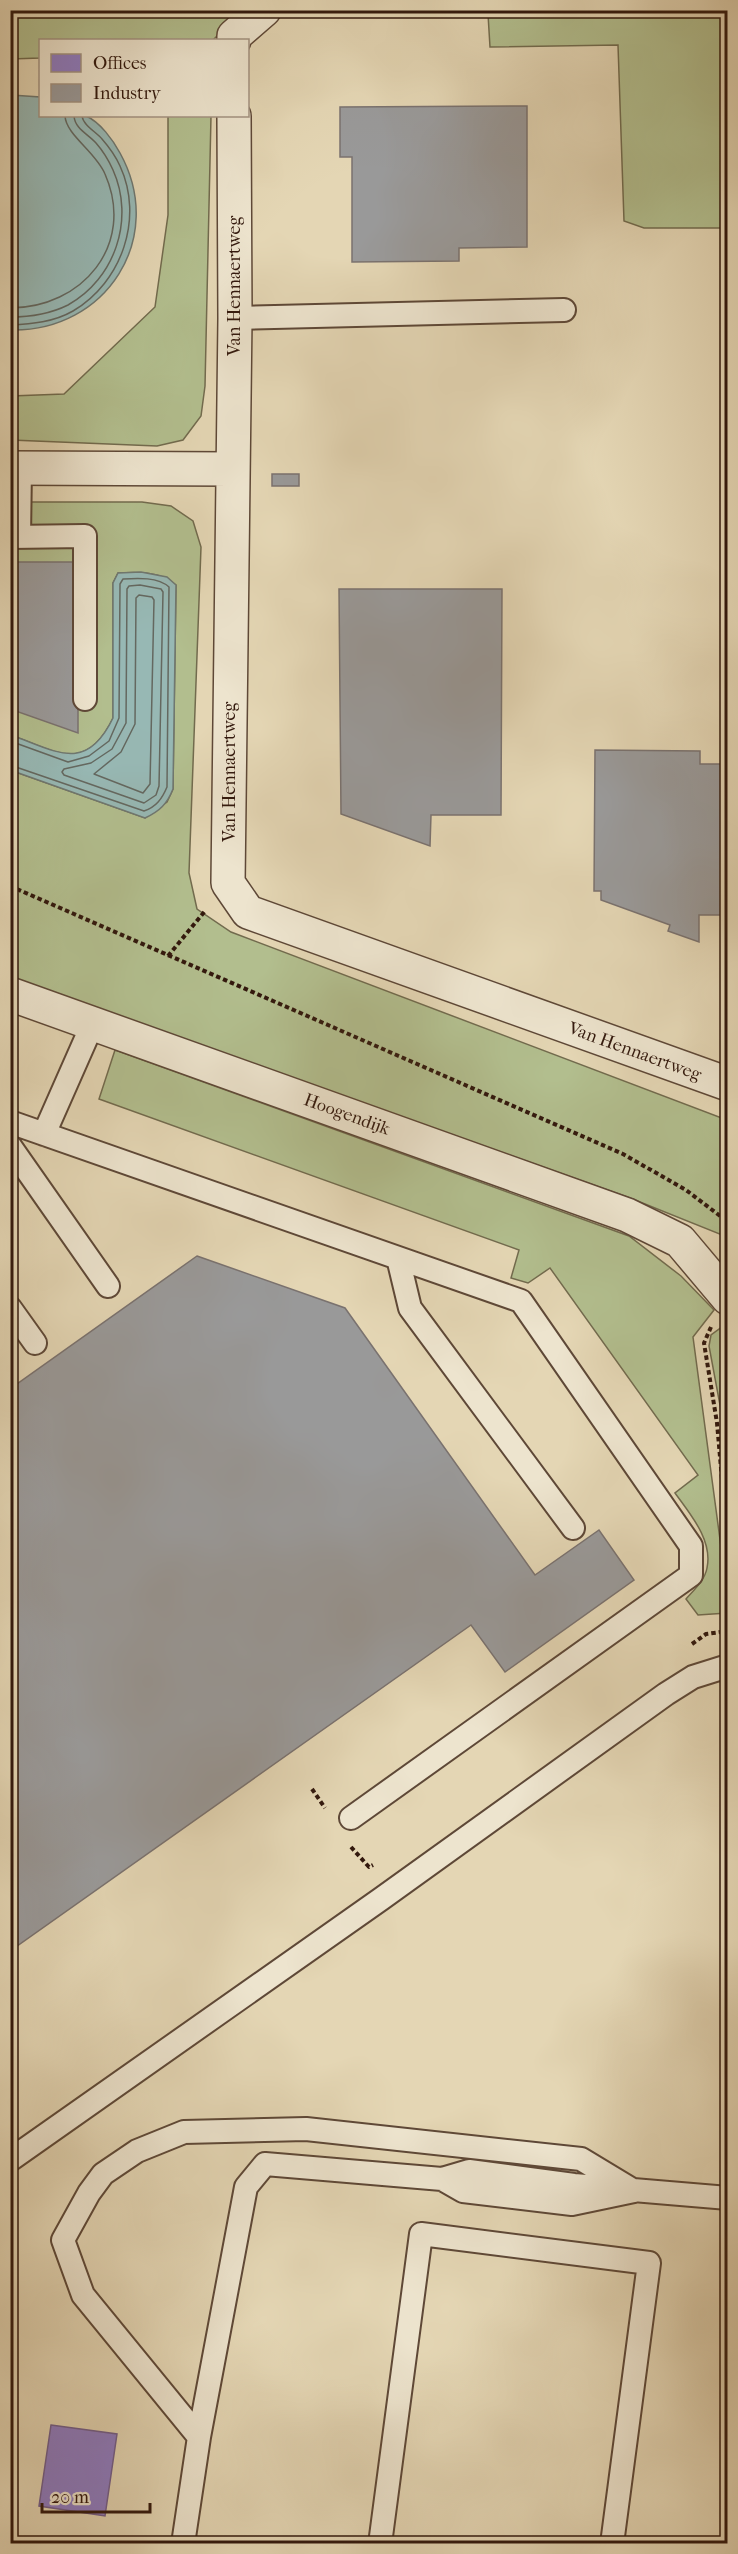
<svg xmlns="http://www.w3.org/2000/svg" width="738" height="2554" viewBox="0 0 738 2554" font-family="'IM FELL French Canon',serif">
  <style>
    .green { fill: #b2be8e; stroke: #726b4e; stroke-width: 1.5 }
    .water { fill: #97b8b4; stroke: #6f7871; stroke-width: 1.5 }
    .offices { fill: #8e7cc3; stroke: #725e8c; stroke-width: 1.5 }
    .industry { fill: #999; stroke: #7a726f; stroke-width: 1.5 }
    .lines { fill: none; stroke-linecap: round; stroke-linejoin: round }
    .shore { stroke: #646860; stroke-width: 1.5 }
    .service-casing { stroke: #5e4837; stroke-width: 26 }
    .minor-casing { stroke: #5e4837; stroke-width: 36 }
    .path { stroke: #32180d; stroke-width: 4; stroke-dasharray: 4.5 3; stroke-linecap: butt }
    .service { stroke: #ede4ce; stroke-width: 22 }
    .minor { stroke: #ede4ce; stroke-width: 33 }
    .labels { text-anchor: middle; stroke-width: 6; stroke-linejoin: round; paint-order: stroke }
    .street-label { font-size: 18px; fill: #32180d; stroke: #ede4ce }
  </style>
  <rect width="100%" height="100%" fill="#e4d6b4"/>
  <filter id="stains"><feTurbulence type="fractalNoise" baseFrequency=".00333" numOctaves="4"/><feColorMatrix values="0 0 0 0 .2 0 0 0 0 .09 0 0 0 0 .02 0 0 0 .5 -.17"/></filter>
  <radialGradient id="worn" r=".72"><stop offset=".6" stop-color="#630" stop-opacity="0"/><stop offset="1" stop-color="#630" stop-opacity=".3"/></radialGradient>
  <path class="green" d="M10 11H242L213 40H40V58L11 59Z
    M488 14 727 16V228H644L624 221 618 45 490 47Z
    M168 116H211L205 386 201 416 183 440 157 446 11 440V396L64 394 155 307 168 215Z
    M10 502H142L171 506 193 521 201 547 189 873 197 909 231 932 727 1120V1237L630 1198 11 978 10 770 145 818 167 802 173 789 176 585C160 571 139 572 118 573L113 583V718C86 774 56 752 11 735Z
    M115 1050 629 1236 681 1276 714 1310 693 1337 727 1592V1613L698 1615 686 1599C694 1590 705 1580 707 1568 713 1540 690 1514 675 1493L698 1475 550 1268 528 1283 511 1278 519 1250 99 1099Z
    M722 1327 728 1339 727 1467 720 1405 709 1346 711 1335Z"/>
  <path class="water" d="M11 95 40 97V116C51 116 77 112 86 116 100 122 113 140 120 153 167 238 106 332 11 330Z
    M141 572 167 577 176 585 173 789C167 804 160 811 145 818L10 770 11 735C56 751 86 774 113 718V583L118 573Z"/>
  <path class="offices" d="M51 2425 117 2434 105 2516 39 2506Z"/>
  <path class="industry" d="M527 106V247L459 248V261L352 262V157H340V107Z
    M272 474H299V486H272Z
    M10 562H78V733L10 709Z
    M339 589H502L501 815H431L430 846 341 814Z
    M595 750 700 751V764H728V915H699V942L668 931 670 925 601 900V891H594Z
    M197 1256 345 1308 535 1575 599 1530 634 1580 505 1672 471 1625 10 1951V1389Z"/>
  <g class="lines">
    <path class="shore" d="M10 308C82 308 136 245 105 174 96 152 66 135 65 116
      M10 317C31 317 50 314 68 305 115 279 135 219 113 170 109 161 103 151 96 143 88 134 75 129 74 116
      M10 325C32 324 54 322 73 311 122 282 144 218 120 166 116 157 109 147 102 139 96 132 83 125 82 116
      M140 585 161 589 163 592 159 786 156 795 144 803 64 775 62 772 64 769 91 763 112 749 126 723 127 589 129 586Z
      M139 595 152 597 154 600 150 784 143 793 94 774 121 752 135 724 136 598Z
      M10 741 68 762 89 756 109 741 119 718 120 584 123 579C138 578 158 577 169 587L167 787C162 799 156 807 144 811L10 765"/>
    <g class="service-casing">
      <path id="service" d="M235 318 564 310
        M10 537 85 536V699
        M19 537 20 468
        M10 1122 521 1301 691 1546V1575L351 1818
        M44 1134 93 1023
        M10 1146 108 1286
        M398 1258 410 1308 573 1528
        M10 1308 35 1343
        M10 2160 381 1899 666 1694 693 1677 728 1666
        M442 2179 469 2171 574 2185 728 2198
        M199 2437 83 2295 63 2240 89 2193 103 2174 137 2151 184 2132 306 2129 581 2159 634 2191
        M183 2544 199 2437 246 2187 265 2164 442 2179 463 2191 572 2204 634 2191
        M380 2544 421 2234 649 2263 612 2544"/>
    </g>
    <g class="minor-casing">
      <path id="minor" d="M234 40V36L264 10
        M234 116 235 318 228 883 248 912 728 1084
        M10 468 231 469
        M10 994 627 1215 680 1241 728 1298"/>
    </g>
    <path class="path" d="M10 886 623 1154 686 1190 728 1222
      M168 956 205 911
      M711 1327 704 1343 717 1423 728 1547
      M692 1644 706 1634 728 1631
      M312 1789 325 1808
      M351 1847 369 1867 373 1865"/>
    <use href="#service" class="service"/>
    <use href="#minor" class="minor"/>
  </g>
  <g class="labels">
    <g class="street-label">
      <text transform="translate(234 286) rotate(-90)" y="6">Van Hennaertweg</text>
      <text transform="translate(229 772) rotate(-90)" y="6">Van Hennaertweg</text>
      <text transform="translate(635 1051) rotate(20)" y="6">Van Hennaertweg</text>
      <text transform="translate(347 1114) rotate(20)" y="6">Hoogendijk</text>
    </g>
  </g>
  <rect width="738" height="2554" fill="none" stroke="#e4d6b4" stroke-width="36"/>
  <rect x="12" y="12" width="714" height="2530" fill="none" stroke="#32180d" stroke-width="3"/>
  <rect x="18" y="18" width="702" height="2518" fill="none" stroke="#32180d" stroke-width="1.5"/>
  <rect x="39" y="39" width="210" height="78" fill="#ede4ce" stroke="#a29281" stroke-width="1.5"/>
  <rect x="51" y="54" width="30" height="18" fill="#8e7cc3" stroke="#a29281" stroke-width="1.5"/>
  <text x="93" y="69" font-size="18" fill="#32180d">Offices</text>
  <rect x="51" y="84" width="30" height="18" fill="#999999" stroke="#a29281" stroke-width="1.5"/>
  <text x="93" y="99" font-size="18" fill="#32180d">Industry</text>
  <path d="M42 2503v9h108v-9" fill="none" stroke="#32180d" stroke-width="3"/>
  <text x="51" y="2503" font-size="18" fill="#32180d" stroke="#ede4ce" stroke-width="4.5" paint-order="stroke">20 m</text>
  <rect width="100%" height="100%" filter="url(#stains)"/>
  <rect width="100%" height="100%" fill="url(#worn)"/>
</svg>
